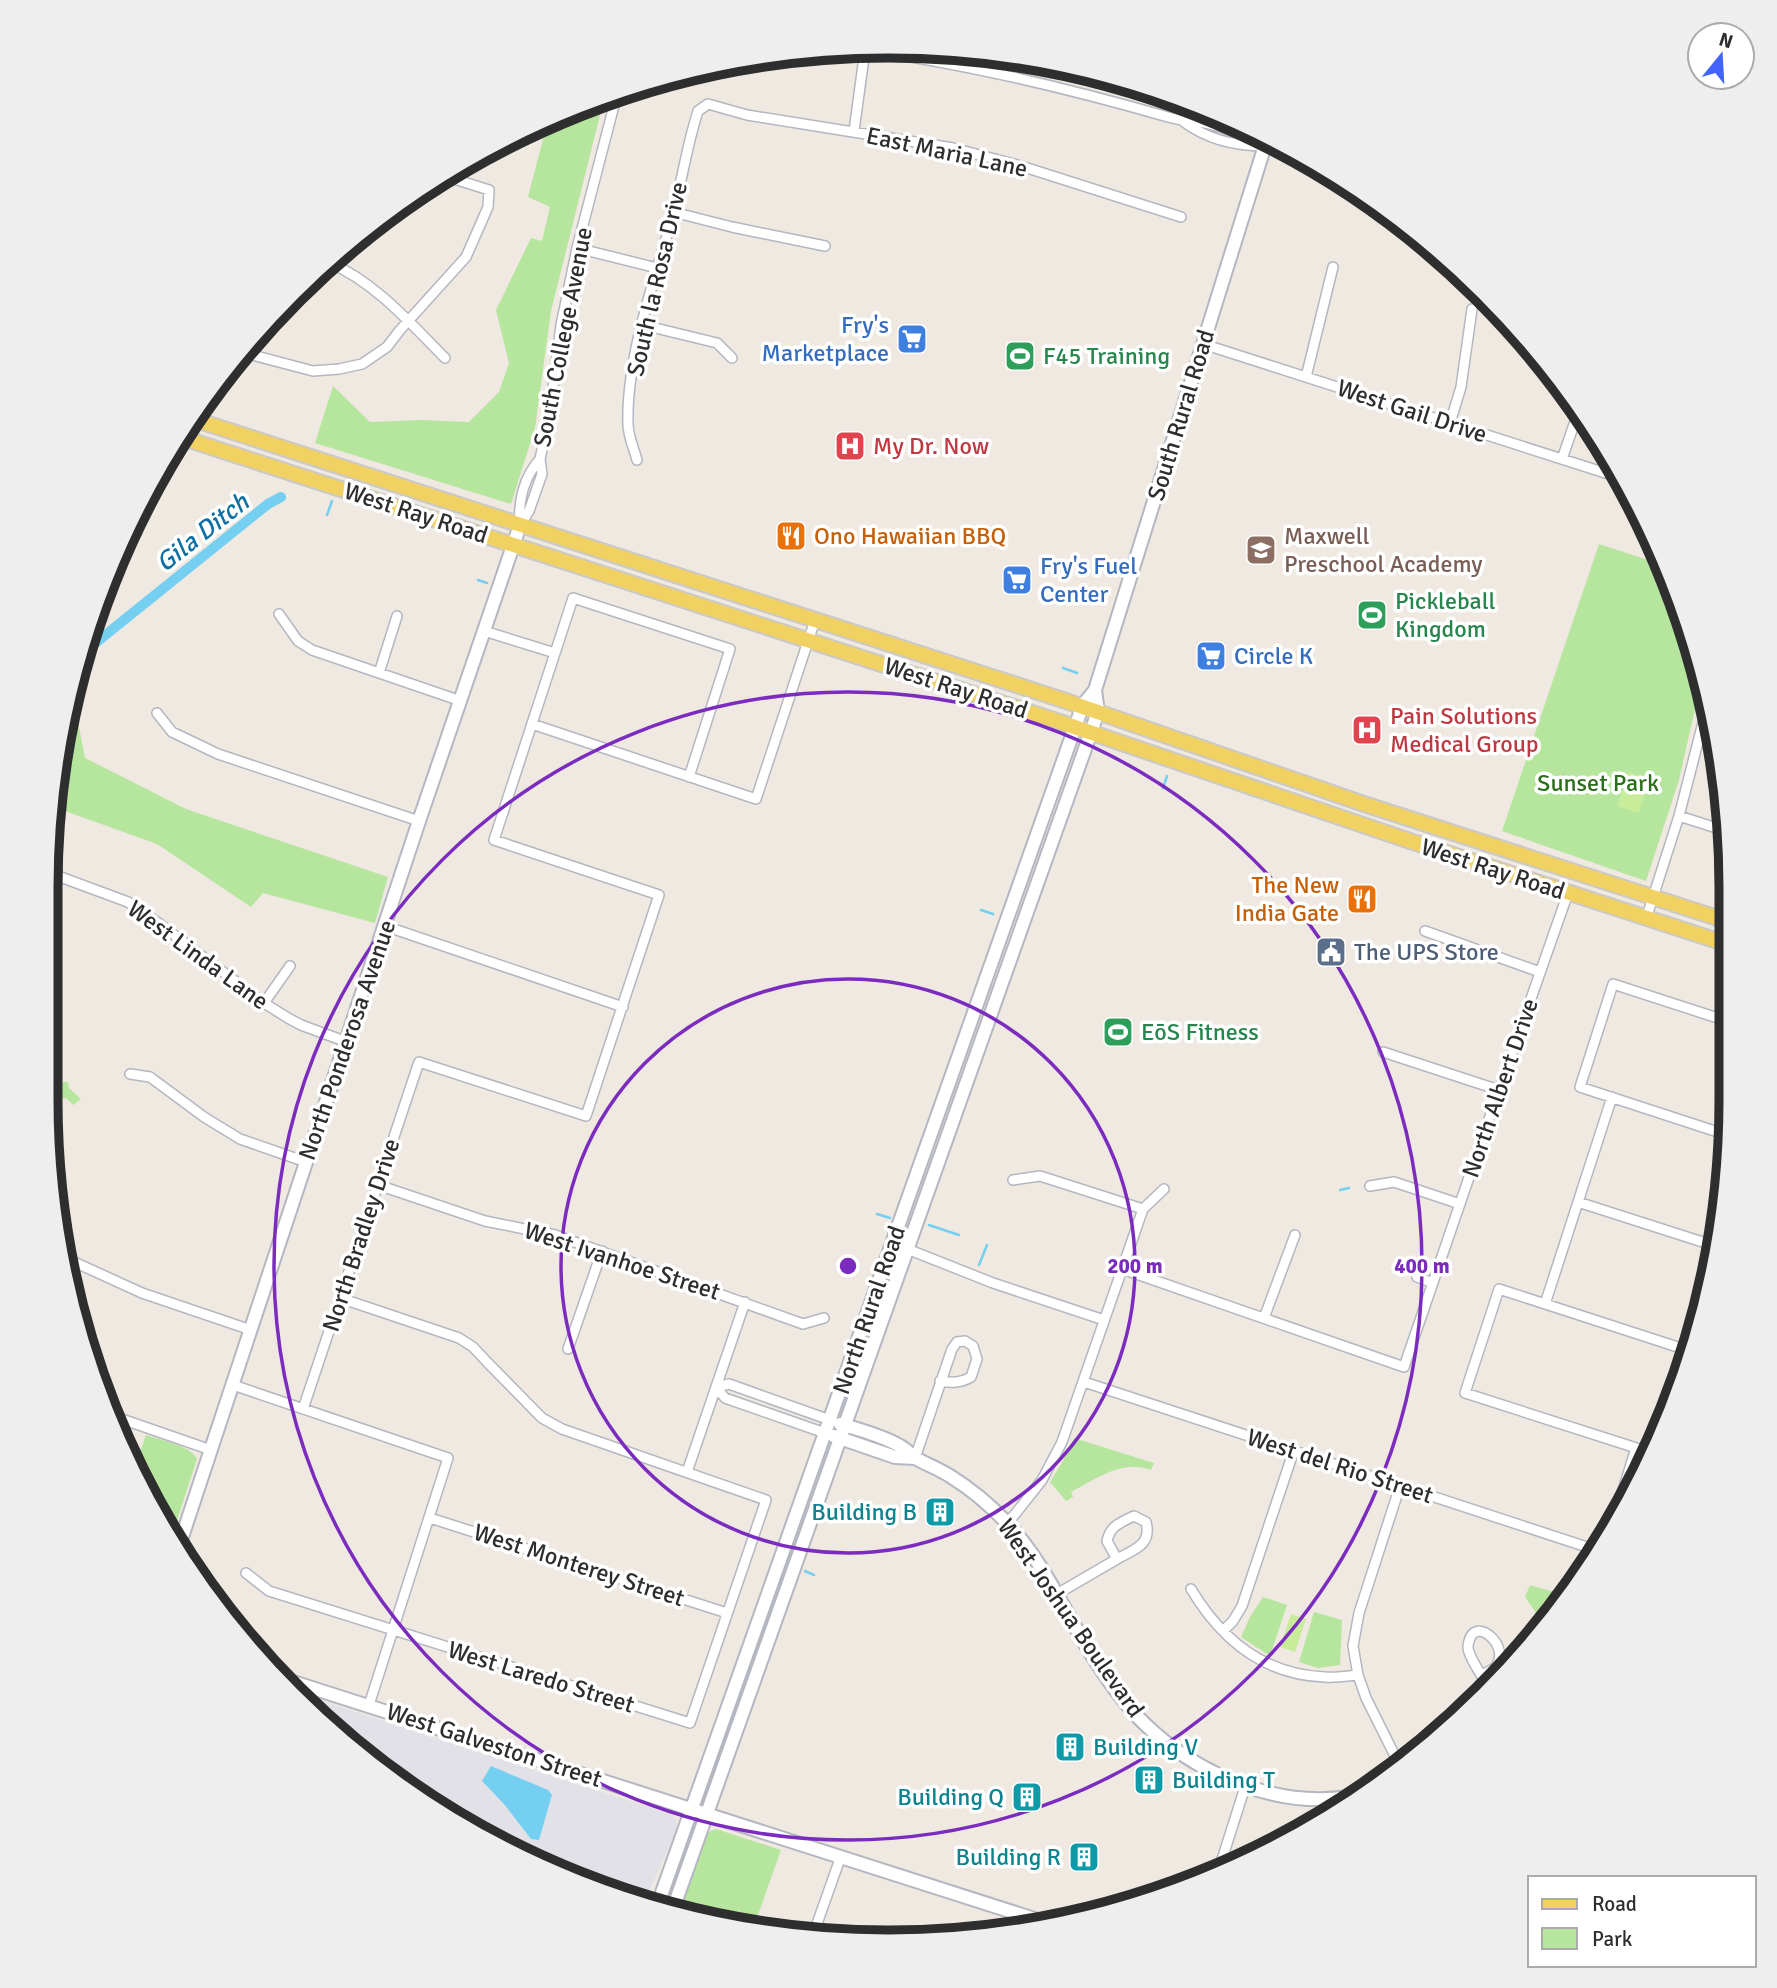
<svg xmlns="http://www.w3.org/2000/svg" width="1777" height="1988" viewBox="0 0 1777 1988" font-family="Signika,sans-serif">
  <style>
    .industrial { fill: #e3e1e8 }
    .green { fill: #b6e59e }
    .pitch { fill: #c9ec9a }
    .water { fill: #75cff0 }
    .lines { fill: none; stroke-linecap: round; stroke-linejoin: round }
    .stream { stroke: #75cff0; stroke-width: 2.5 }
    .canal { stroke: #75cff0; stroke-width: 10 }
    .street-casing { stroke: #b4b7c1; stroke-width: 12 }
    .secondary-casing { stroke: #b4b7c1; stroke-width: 16 }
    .primary-casing { stroke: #c9c9c9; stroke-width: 18 }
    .street { stroke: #fff; stroke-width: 9 }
    .secondary { stroke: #fff; stroke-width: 12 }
    .primary { stroke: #f2d163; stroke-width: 14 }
    .ring { fill: none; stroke: #7b2cbf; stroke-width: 3.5 }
    .labels { text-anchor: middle; stroke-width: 7; stroke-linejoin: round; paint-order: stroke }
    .street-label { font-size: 24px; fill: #2e2e2e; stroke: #fff }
    .shop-label { font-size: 24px; fill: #366cbe; stroke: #fff; text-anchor: start }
    .leisure-label { font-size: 24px; fill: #27864d; stroke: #fff; text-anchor: start }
    .health-label { font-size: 24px; fill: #be3a42; stroke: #fff; text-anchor: start }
    .food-label { font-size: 24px; fill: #c56008; stroke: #fff; text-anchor: start }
    .education-label { font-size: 24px; fill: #785e54; stroke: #fff; text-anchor: start }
    .park-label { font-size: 24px; fill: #2c6e1b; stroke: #fff }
    .service-label { font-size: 24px; fill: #4e5e75; stroke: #fff; text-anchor: start }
    .culture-label { font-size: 24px; fill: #0d838f; stroke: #fff; text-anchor: end }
    .water-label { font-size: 26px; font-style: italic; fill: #0d6fa3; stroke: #fff }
    .rim { fill: none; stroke: #2e2e2e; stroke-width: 9 }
    .centre { fill: #7b2cbf; stroke: #fff; stroke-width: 3.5 }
    .ring-label { font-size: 21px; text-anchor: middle; font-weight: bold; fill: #7b2cbf; stroke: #fff; stroke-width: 7; stroke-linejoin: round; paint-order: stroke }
  </style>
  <rect width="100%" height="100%" fill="#efe9e1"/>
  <path class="industrial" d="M301 1694 673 1815 677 1821 678 1828 645 1900 516 1856 375 1768Z"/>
  <path class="green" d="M604 99 551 311 535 428 511 504 315 443 333 386 370 422 421 420 469 422 499 392 509 363 496 310 531 238 542 241 550 207 528 197 548 120Z
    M1599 544 1663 565 1703 674 1679 780 1646 881 1502 831Z
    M72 691 85 758 186 809 388 877 375 923 263 893 251 907 157 844 51 806 62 724Z
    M47 1082H68L69 1088 81 1099 73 1105 66 1098 51 1104 59 1115 54 1136 49 1137C47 1120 42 1098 47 1082Z
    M146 1435C160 1440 192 1446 197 1459L172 1536 133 1473Z
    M1074 1438 1154 1463 1151 1470C1122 1459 1096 1479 1071 1492L1073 1497 1066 1501 1050 1482 1063 1461Z
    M1530 1585 1568 1596 1557 1613 1545 1626 1525 1597Z
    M1263 1597 1287 1605 1270 1656 1241 1637 1250 1617Z
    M1314 1612 1342 1620 1340 1665 1318 1668 1299 1662Z
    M716 1829 781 1850 753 1929 724 1926 680 1911 706 1836 710 1831Z"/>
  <path class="pitch" d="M1629 772 1650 779 1639 813 1617 806Z
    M1291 1614 1306 1619 1295 1652 1280 1647Z"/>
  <path class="water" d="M491 1766 548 1790 552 1795 539 1840 531 1839 504 1804 482 1781Z"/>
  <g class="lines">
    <path class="stream" d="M327 515 332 501
      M478 580 487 583
      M1063 668 1077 673
      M1163 788 1167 776
      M981 910 993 914
      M1340 1190 1349 1188
      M877 1214 890 1218
      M929 1225 959 1235
      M979 1265 987 1245
      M805 1571 814 1575"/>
    <path class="canal" d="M83 653 268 504 281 497"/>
    <g class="street-casing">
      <path id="street" d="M851 48C959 62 1064 87 1168 117 1181 121 1192 121 1205 123 1226 127 1246 136 1264 146
        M1184 122C1207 139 1234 146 1263 146
        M854 131 865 50
        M673 212 732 227 825 246
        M577 248 657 268
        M330 263C375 282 411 324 445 358
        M643 325 717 343 732 358
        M1203 344 1621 478
        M241 352 313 371 339 369 362 364 387 347 400 330 466 257 488 207 489 190 445 176
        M1306 377 1333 267
        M1450 423 1461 387 1472 309
        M1562 459 1579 410
        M637 460C634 449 628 436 628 424 626 358 655 278 673 215 682 180 687 145 698 111L708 104 747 115 953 148 1021 166 1181 217
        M520 525C518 501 524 477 540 459
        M519 526 529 511 542 474 540 459 550 411 561 325 577 248 617 94
        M279 614 298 641 312 650 461 701
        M484 631 555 653
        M379 673 397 616
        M157 713 172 732 218 754 419 821
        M532 724 756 799 815 620
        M1679 816 1729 832
        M47 872 128 902 161 925 264 1003 288 1018 301 1025 347 1042
        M1646 919 1679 816 1708 703
        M385 926 623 1007
        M1425 931 1540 972
        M264 1003 290 966
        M1383 1052 1499 1090
        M130 1074 150 1077 204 1117 240 1139 306 1162
        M1730 1136 1580 1087 1613 984 1730 1022
        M1013 1180 1040 1176 1143 1209
        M378 1185 485 1221 555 1235 803 1324 824 1318
        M1370 1186 1394 1182 1460 1204
        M1578 1202 1715 1246
        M892 1243 993 1283 1104 1320
        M61 1256 142 1293 251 1330
        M1122 1269 1404 1367 1499 1090 1568 893
        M1417 1277 1433 1283
        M1545 1304 1612 1097
        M1264 1318 1295 1235
        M568 1349 602 1251
        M1084 1382 1596 1550
        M233 1385 448 1458 369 1705
        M303 1409 419 1062 586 1116 659 895 494 840 573 598 730 649 689 777
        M113 1416 211 1450
        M825 1433 725 1398 716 1387 729 1384 830 1420
        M1652 1453 1465 1393 1499 1289 1690 1351
        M915 1458 952 1349 957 1342 965 1341 973 1346 977 1359 971 1377C961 1383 952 1383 940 1381
        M687 1472 745 1302
        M1623 1490 1636 1448
        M1134 1516 1146 1522C1152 1545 1135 1549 1117 1559L1107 1541C1110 1526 1121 1522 1134 1516Z
        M430 1518 727 1613
        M1008 1523 1042 1480 1062 1442 1143 1209 1164 1189
        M1611 1526 1616 1510
        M246 1573 269 1591 690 1723 766 1500 562 1429 542 1418 488 1363 473 1347 459 1338 340 1298
        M1191 1589C1221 1639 1264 1675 1325 1677 1336 1678 1347 1676 1358 1675
        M1057 1594 1117 1559
        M1223 1631 1233 1621 1242 1606 1294 1450
        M1482 1675C1487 1672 1493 1670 1496 1666 1511 1647 1476 1615 1469 1641 1468 1645 1467 1648 1469 1652 1473 1664 1482 1675 1488 1687
        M1399 1764 1366 1698 1358 1675 1353 1646 1359 1613 1400 1486
        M1218 1872 1245 1787
        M814 1932 829 1937
        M813 1935 841 1856"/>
    </g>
    <g class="secondary-casing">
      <path id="secondary" d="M840 1424C858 1429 885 1437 900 1446 906 1449 911 1455 917 1459 928 1465 939 1469 950 1476 971 1489 990 1505 1007 1523 1044 1562 1065 1613 1093 1657 1105 1676 1119 1696 1134 1713 1187 1770 1271 1809 1349 1797
        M834 1436 895 1457 915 1458
        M179 1546 419 821 517 534
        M287 1680 1044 1922
        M658 1904 1079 716 1082 706 1095 690 1267 139
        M673 1909 1091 732 1098 712 1095 690"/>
    </g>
    <g class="primary-casing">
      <path id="primary" d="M193 419 1063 700 1364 804 1730 922
        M180 437 1057 721 1413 842 1730 945"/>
    </g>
    <use href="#street" class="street"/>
    <use href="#secondary" class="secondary"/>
    <use href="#primary" class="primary"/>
  </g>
  <g class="ring">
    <circle cx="848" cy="1266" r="287"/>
    <circle cx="848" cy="1266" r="574"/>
  </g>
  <defs>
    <g id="supermarket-square" transform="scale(1.575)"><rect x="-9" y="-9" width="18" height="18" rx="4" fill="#3f7fe0" stroke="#fff"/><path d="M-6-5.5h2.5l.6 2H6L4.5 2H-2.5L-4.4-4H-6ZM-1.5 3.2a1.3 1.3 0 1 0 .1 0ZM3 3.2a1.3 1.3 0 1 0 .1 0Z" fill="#fff"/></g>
    <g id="stadium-square" transform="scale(1.575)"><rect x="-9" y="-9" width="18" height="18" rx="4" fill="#2e9e5b" stroke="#fff"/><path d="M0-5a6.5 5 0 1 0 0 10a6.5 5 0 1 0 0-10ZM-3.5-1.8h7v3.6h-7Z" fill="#fff"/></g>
    <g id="hospital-square" transform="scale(1.575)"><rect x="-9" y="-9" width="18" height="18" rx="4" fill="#e0444e" stroke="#fff"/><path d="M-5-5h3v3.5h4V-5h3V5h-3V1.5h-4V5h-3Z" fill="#fff"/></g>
    <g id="restaurant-square" transform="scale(1.575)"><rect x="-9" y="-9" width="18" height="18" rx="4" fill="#e8710a" stroke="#fff"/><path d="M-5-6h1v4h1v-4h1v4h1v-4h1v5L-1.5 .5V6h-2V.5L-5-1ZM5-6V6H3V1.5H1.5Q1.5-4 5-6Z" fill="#fff"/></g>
    <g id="school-square" transform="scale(1.575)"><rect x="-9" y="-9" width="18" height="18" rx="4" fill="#8d6e63" stroke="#fff"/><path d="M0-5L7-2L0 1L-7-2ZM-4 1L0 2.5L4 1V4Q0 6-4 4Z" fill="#fff"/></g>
    <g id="civic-square" transform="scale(1.575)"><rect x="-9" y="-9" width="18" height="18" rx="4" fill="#5c6f8a" stroke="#fff"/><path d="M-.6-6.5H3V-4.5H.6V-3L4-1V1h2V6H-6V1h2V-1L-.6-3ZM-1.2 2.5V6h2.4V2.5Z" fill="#fff"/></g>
    <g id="building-square" transform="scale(1.575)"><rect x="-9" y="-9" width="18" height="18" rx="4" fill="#0f9aa8" stroke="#fff"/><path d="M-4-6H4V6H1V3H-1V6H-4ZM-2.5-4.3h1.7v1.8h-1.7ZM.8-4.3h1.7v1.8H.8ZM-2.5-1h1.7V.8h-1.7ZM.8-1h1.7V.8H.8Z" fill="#fff"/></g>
  </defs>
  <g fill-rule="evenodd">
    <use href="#supermarket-square" x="912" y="339"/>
    <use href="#stadium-square" x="1020" y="356"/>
    <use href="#hospital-square" x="850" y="446"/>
    <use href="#restaurant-square" x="791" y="536"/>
    <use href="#school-square" x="1261" y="550"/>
    <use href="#supermarket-square" x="1017" y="580"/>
    <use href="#stadium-square" x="1372" y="615"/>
    <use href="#supermarket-square" x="1211" y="656"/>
    <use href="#hospital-square" x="1367" y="730"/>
    <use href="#restaurant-square" x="1362" y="899"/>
    <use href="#civic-square" x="1331" y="952"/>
    <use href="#stadium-square" x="1118" y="1032"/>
    <use href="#building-square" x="940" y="1512"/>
    <use href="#building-square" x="1070" y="1747"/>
    <use href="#building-square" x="1149" y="1780"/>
    <use href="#building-square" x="1027" y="1797"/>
    <use href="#building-square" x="1084" y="1857"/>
  </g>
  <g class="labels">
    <g class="street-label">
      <text transform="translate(947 152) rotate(12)" y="8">East Maria Lane</text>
      <text transform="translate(657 279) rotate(-77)" y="8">South la Rosa Drive</text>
      <text transform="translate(563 337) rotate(-79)" y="8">South College Avenue</text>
      <text transform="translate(1412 411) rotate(18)" y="8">West Gail Drive</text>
      <text transform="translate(1181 415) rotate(-73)" y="8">South Rural Road</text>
      <text transform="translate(416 513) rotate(18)" y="8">West Ray Road</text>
      <text transform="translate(956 688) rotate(18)" y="8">West Ray Road</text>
      <text transform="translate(1493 869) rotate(18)" y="8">West Ray Road</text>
      <text transform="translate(198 955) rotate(36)" y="8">West Linda Lane</text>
      <text transform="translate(347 1040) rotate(-71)" y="8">North Ponderosa Avenue</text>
      <text transform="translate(1500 1088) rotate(-71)" y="8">North Albert Drive</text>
      <text transform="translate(361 1235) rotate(-72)" y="8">North Bradley Drive</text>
      <text transform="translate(622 1261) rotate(18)" y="8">West Ivanhoe Street</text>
      <text transform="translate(869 1310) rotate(-71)" y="8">North Rural Road</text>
      <text transform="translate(1340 1466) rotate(18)" y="8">West del Rio Street</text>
      <text transform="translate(579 1565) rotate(18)" y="8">West Monterey Street</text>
      <text transform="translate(1071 1618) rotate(55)" y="8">West Joshua Boulevard</text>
      <text transform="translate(541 1677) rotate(17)" y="8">West Laredo Street</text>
      <text transform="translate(494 1745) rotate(18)" y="8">West Galveston Street</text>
    </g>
    <g class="shop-label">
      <text x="889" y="333" text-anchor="end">Fry's<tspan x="889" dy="28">Marketplace</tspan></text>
      <text x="1040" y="574">Fry's Fuel<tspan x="1040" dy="28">Center</tspan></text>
      <text x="1234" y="664">Circle K</text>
    </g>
    <g class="leisure-label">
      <text x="1043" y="364">F45 Training</text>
      <text x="1395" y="609">Pickleball<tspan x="1395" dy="28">Kingdom</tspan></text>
      <text x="1141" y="1040">EōS Fitness</text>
    </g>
    <g class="health-label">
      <text x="873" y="454">My Dr. Now</text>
      <text x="1390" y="724">Pain Solutions<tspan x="1390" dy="28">Medical Group</tspan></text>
    </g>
    <g class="food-label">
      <text x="814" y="544">Ono Hawaiian BBQ</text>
      <text x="1339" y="893" text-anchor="end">The New<tspan x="1339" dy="28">India Gate</tspan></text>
    </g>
    <g class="education-label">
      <text x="1284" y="544">Maxwell<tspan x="1284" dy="28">Preschool Academy</tspan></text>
    </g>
    <g class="park-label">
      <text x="1598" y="791">Sunset Park</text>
    </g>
    <g class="service-label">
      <text x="1354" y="960">The UPS Store</text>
    </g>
    <g class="culture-label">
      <text x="917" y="1520">Building B</text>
      <text x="1093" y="1755" text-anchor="start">Building V</text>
      <text x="1172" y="1788" text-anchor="start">Building T</text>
      <text x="1004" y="1805">Building Q</text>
      <text x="1061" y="1865">Building R</text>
    </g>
    <g class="water-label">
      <text transform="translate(202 532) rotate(-38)" y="9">Gila Ditch</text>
    </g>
  </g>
  <path d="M0 0H1777V1988H0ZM888 58H889A830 830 0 0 1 1719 888V1100A830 830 0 0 1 889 1930H888A830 830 0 0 1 58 1100V888A830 830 0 0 1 888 58Z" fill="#eee" fill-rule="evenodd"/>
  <path class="rim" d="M888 58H889A830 830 0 0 1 1719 888V1100A830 830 0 0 1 889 1930H888A830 830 0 0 1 58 1100V888A830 830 0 0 1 888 58Z"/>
  <circle cx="848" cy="1266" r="10" class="centre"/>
  <g class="ring-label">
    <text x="1135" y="1273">200 m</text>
    <text x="1422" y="1273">400 m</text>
  </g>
  <rect x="1528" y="1876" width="228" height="91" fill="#ffffff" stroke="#ababab" stroke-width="2"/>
  <rect x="1542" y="1899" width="35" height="10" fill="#f2d163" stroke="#ababab" stroke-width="2"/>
  <text x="1592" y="1911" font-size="21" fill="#2e2e2e">Road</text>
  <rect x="1542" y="1928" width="35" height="21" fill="#b6e59e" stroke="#ababab" stroke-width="2"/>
  <text x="1592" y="1946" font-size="21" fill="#2e2e2e">Park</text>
  <g transform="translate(1721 56) rotate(18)"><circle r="33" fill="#ffffff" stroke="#ababab" stroke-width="2"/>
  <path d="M0-5L12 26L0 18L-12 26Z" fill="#4264fb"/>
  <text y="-10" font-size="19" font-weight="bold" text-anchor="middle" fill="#2e2e2e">N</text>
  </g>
</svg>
